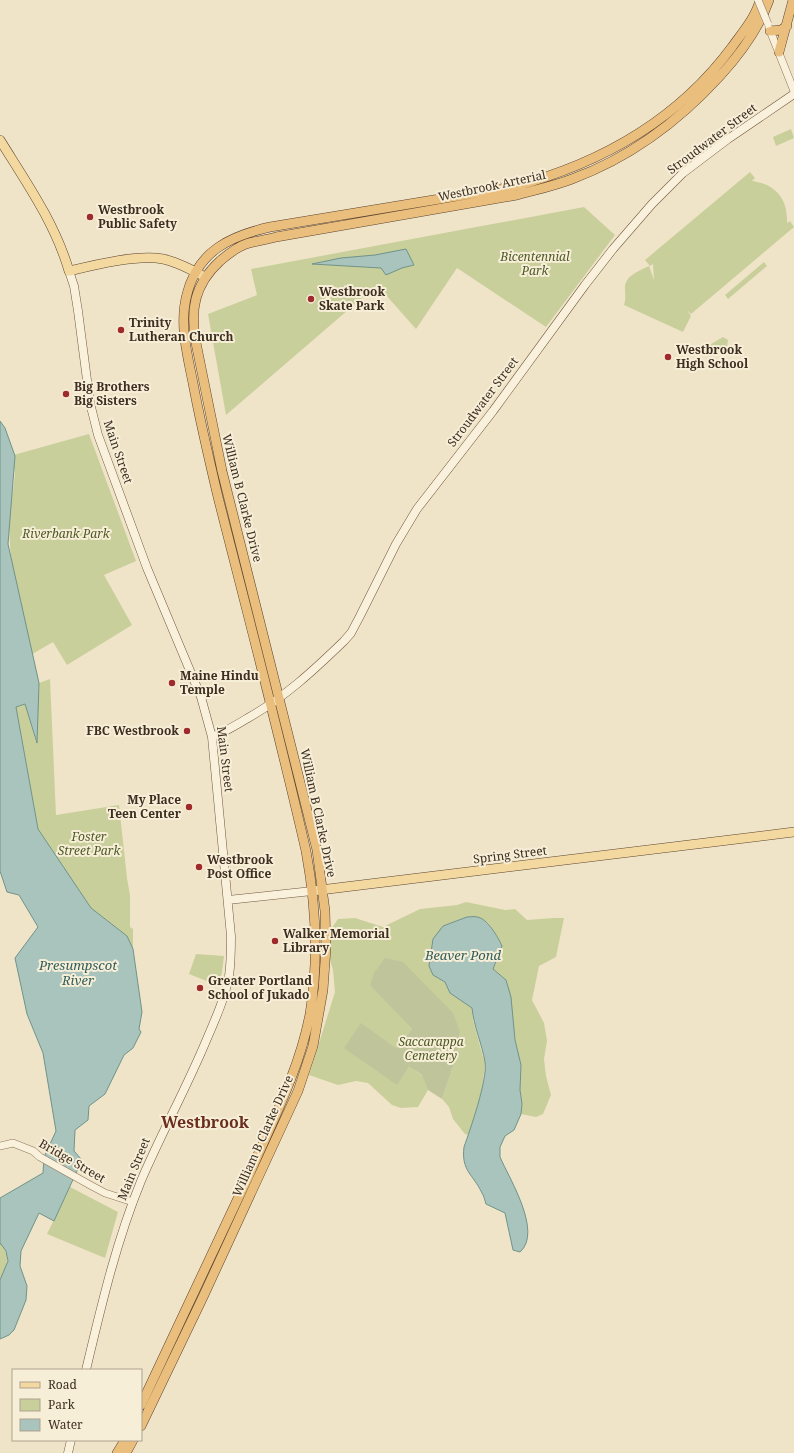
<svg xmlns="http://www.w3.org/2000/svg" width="794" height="1453" viewBox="0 0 794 1453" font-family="'Noto Serif',serif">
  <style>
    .green { fill: #c9cf9b }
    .cemetery { fill: #bfc49a }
    .water { fill: #a9c4bc; stroke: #6f938a }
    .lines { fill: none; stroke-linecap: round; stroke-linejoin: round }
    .tertiary-casing { stroke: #8d765c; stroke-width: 8 }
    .secondary-casing { stroke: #6f573f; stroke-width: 9 }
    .primary-casing { stroke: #5b4430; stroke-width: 10 }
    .trunk-casing { stroke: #5b4430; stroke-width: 10 }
    .tertiary { stroke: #faf1dc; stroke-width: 7 }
    .secondary { stroke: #faf1dc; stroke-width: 8 }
    .primary { stroke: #f3d9a0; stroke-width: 9 }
    .trunk { stroke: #eabe7c; stroke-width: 9 }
    .tertiary-bridge-casing { stroke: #8d765c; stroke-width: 8; stroke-linecap: butt }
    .tertiary-bridge { stroke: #faf1dc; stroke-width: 7 }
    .poi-dot { fill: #9e2a2b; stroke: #f7eed8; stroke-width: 1.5 }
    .labels { text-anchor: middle; stroke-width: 4; stroke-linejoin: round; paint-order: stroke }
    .street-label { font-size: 12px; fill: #3d2e20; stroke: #f7eed8 }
    .poi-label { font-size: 12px; font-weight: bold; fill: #3d2e20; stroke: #f7eed8; text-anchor: start }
    .park-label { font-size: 12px; font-style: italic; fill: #4d5a26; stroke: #f7eed8 }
    .water-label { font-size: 13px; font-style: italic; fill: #2f5d5a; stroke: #f7eed8 }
    .district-label { font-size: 16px; font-weight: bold; fill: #6b2e1e; stroke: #f7eed8 }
  </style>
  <rect width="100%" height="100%" fill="#f0e4c8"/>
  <path class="green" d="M791 129 794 138 776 146 773 137Z
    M750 172 755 178 752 181C776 184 788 199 787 223L790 221 794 227 691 314 687 310 691 316 683 332 624 305C626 299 625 295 625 289 624 276 639 271 649 266L654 280 653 264 650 266 645 260Z
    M584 207 615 235 546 327 457 268 416 329 377 285 226 415 208 314 257 295 251 269Z
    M764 262 767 266 728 299 725 295Z
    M723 337 728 340 727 348 724 351 721 350 717 355H711L707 353 706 347Z
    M89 434 136 561 104 575 132 625 67 665 53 642 29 656 11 560 8 510 13 491 15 473 10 456Z
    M50 679 56 815 119 805 127 878 130 895V927L133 929V949L127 936 91 908 38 829 16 707 25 704 36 742 39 683Z
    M466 902 505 910 515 909 527 920 553 918H564L556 957 539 966 532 1000 544 1023 547 1041 544 1059 546 1076 551 1095 543 1114 536 1117 521 1114 522 1104 520 1090 521 1065 515 1040 506 980 493 969 500 954 499 939 488 923 478 917H467L442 926 433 975 445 982 450 993 472 1008 473 1020 485 1064 482 1090 469 1135 465 1134 453 1119 449 1107 442 1099 457 1055 460 1032 370 984 412 1029 397 1050 396 1085 409 1067 423 1076 428 1090 418 1107 401 1108 392 1105 368 1083 356 1081 338 1085 309 1075 335 992 333 970 328 953 331 929 338 919 355 918 383 927 420 909 457 905Z
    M196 954 224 956 222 972 219 986 189 974Z
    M70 1187 118 1212 105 1258 47 1234Z
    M0 1244H1C11 1257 7 1266 0 1280Z"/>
  <path class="cemetery" d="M385 958 403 962 453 1013 460 1032 457 1055 442 1099 428 1090 422 1075 409 1067 397 1085 344 1048 361 1023 397 1049 412 1029 370 985 374 973Z"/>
  <path class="water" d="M406 249 414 265 402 268 386 275 381 268 312 264 341 258 375 255Z
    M0 421 5 428 15 456 8 544 39 683 37 743 25 704 16 707 38 829 91 908 127 936 133 949 142 1012 139 1029 141 1032 133 1048 124 1055 105 1094 89 1106 88 1120 75 1130 74 1151 82 1160 54 1221 39 1213 21 1251 20 1266 27 1286 26 1300 14 1330 9 1335 0 1339V1280L8 1261 6 1251 1 1244H0V1198L43 1173 44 1157 56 1131 43 1053 27 1014 15 958 38 927 19 895 7 892 0 871Z
    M467 917C470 917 474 916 477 917 487 918 498 937 502 946L493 969 506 980 511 997 515 1040 521 1065 520 1090 522 1104 521 1114 514 1130 505 1136 500 1147V1157C509 1178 543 1232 520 1252L513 1250 505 1213 486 1204C485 1201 484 1196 482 1193 473 1174 461 1171 464 1147 470 1130 488 1079 485 1062 482 1044 474 1027 472 1008L450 993 445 982 433 975 429 966 433 939 443 926Z"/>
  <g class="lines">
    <g class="tertiary-casing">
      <path id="tertiary" d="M769 28 794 91
        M0 1146 13 1143 33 1151 40 1157 90 1185 105 1193 133 1202"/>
    </g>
    <g class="secondary-casing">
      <path id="secondary" d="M69 271 74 286 78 311 90 403 98 435 147 568 201 697 212 737 231 936C231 950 231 963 229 976 225 998 215 1020 206 1041 186 1089 161 1134 141 1181 116 1242 101 1307 86 1370
        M212 737C225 732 236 725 248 718 285 697 313 671 344 641L351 633 360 616 396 544 417 509 493 411 585 285 613 249 652 204 683 173 728 139 794 94
        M228 900 312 891
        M68 1453 71 1440"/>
    </g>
    <g class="primary-casing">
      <path id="primary" d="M0 140C26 182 55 223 69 271 94 265 138 254 163 259 178 262 192 270 205 277
        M312 891 794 832"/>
    </g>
    <g class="trunk-casing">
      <path id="trunk" d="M770 31 781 30 787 26
        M779 52 793 0
        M141 1405C177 1328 213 1252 249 1175 272 1122 299 1071 310 1014 319 960 316 905 306 851 279 733 248 615 218 497 209 459 200 421 193 383 187 353 179 324 187 294 198 251 230 236 270 227L512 187C600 164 677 121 732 47 742 33 756 17 760 0
        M141 1426 203 1297 298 1091 313 1046 323 990 326 948 325 911 317 850 222 471 196 343C190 310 194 285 220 261 227 255 237 247 246 244 255 241 266 240 276 237L517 195C535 190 554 186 572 179 629 158 679 121 720 76 740 54 759 29 769 0
        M117 1453 125 1440
        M126 1453 133 1440"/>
    </g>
    <use href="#tertiary" class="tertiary"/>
    <use href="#secondary" class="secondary"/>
    <use href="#primary" class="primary"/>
    <use href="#trunk" class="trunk"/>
    <g class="tertiary-bridge-casing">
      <path id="tertiary-bridge" d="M758 0 768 24"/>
    </g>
    <use href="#tertiary-bridge" class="tertiary-bridge"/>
  </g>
  <g class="poi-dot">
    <circle cx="90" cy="217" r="4"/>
    <circle cx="311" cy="299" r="4"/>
    <circle cx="121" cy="330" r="4"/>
    <circle cx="668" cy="357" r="4"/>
    <circle cx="66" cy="394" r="4"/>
    <circle cx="172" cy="683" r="4"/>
    <circle cx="187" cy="731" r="4"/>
    <circle cx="189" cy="807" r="4"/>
    <circle cx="199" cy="867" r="4"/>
    <circle cx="275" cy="941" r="4"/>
    <circle cx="200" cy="988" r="4"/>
  </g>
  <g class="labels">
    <g class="street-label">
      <text transform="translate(712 139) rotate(-37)" y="4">Stroudwater Street</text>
      <text transform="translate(492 186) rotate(-12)" y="4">Westbrook Arterial</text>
      <text transform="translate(483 402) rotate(-53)" y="4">Stroudwater Street</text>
      <text transform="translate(118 452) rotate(71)" y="4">Main Street</text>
      <text transform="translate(242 498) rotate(76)" y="4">William B Clarke Drive</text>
      <text transform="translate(225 759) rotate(83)" y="4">Main Street</text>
      <text transform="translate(318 813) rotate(78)" y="4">William B Clarke Drive</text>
      <text transform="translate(510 855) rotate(-7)" y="4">Spring Street</text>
      <text transform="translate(263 1136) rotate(-66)" y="4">William B Clarke Drive</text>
      <text transform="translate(72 1161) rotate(30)" y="4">Bridge Street</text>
      <text transform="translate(134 1169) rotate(-68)" y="4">Main Street</text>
    </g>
    <g class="poi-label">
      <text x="98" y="214">Westbrook<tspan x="98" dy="14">Public Safety</tspan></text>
      <text x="319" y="296">Westbrook<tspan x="319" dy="14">Skate Park</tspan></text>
      <text x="129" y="327">Trinity<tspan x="129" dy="14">Lutheran Church</tspan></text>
      <text x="676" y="354">Westbrook<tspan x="676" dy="14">High School</tspan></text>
      <text x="74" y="391">Big Brothers<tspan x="74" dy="14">Big Sisters</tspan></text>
      <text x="180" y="680">Maine Hindu<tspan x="180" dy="14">Temple</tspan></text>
      <text x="179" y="735" text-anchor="end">FBC Westbrook</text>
      <text x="181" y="804" text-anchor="end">My Place<tspan x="181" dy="14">Teen Center</tspan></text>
      <text x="207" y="864">Westbrook<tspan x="207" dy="14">Post Office</tspan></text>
      <text x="283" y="938">Walker Memorial<tspan x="283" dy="14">Library</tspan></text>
      <text x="208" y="985">Greater Portland<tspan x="208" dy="14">School of Jukado</tspan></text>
    </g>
    <g class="park-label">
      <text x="535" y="261">Bicentennial<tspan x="535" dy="14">Park</tspan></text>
      <text x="66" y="538">Riverbank Park</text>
      <text x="89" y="841">Foster<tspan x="89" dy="14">Street Park</tspan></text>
      <text x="431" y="1046">Saccarappa<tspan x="431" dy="14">Cemetery</tspan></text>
    </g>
    <g class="water-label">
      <text x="463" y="960">Beaver Pond</text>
      <text x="78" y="970">Presumpscot<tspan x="78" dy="15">River</tspan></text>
    </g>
    <g class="district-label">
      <text x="205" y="1128">Westbrook</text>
    </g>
  </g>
  <rect x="12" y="1369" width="130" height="72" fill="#f7eed8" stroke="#ada18e"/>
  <rect x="20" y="1382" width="20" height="6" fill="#f3d9a0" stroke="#ada18e"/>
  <text x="48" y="1389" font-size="12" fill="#3d2e20">Road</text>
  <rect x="20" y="1399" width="20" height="12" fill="#c9cf9b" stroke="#ada18e"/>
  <text x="48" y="1409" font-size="12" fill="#3d2e20">Park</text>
  <rect x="20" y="1419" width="20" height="12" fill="#a9c4bc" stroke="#ada18e"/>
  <text x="48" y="1429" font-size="12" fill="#3d2e20">Water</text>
</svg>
